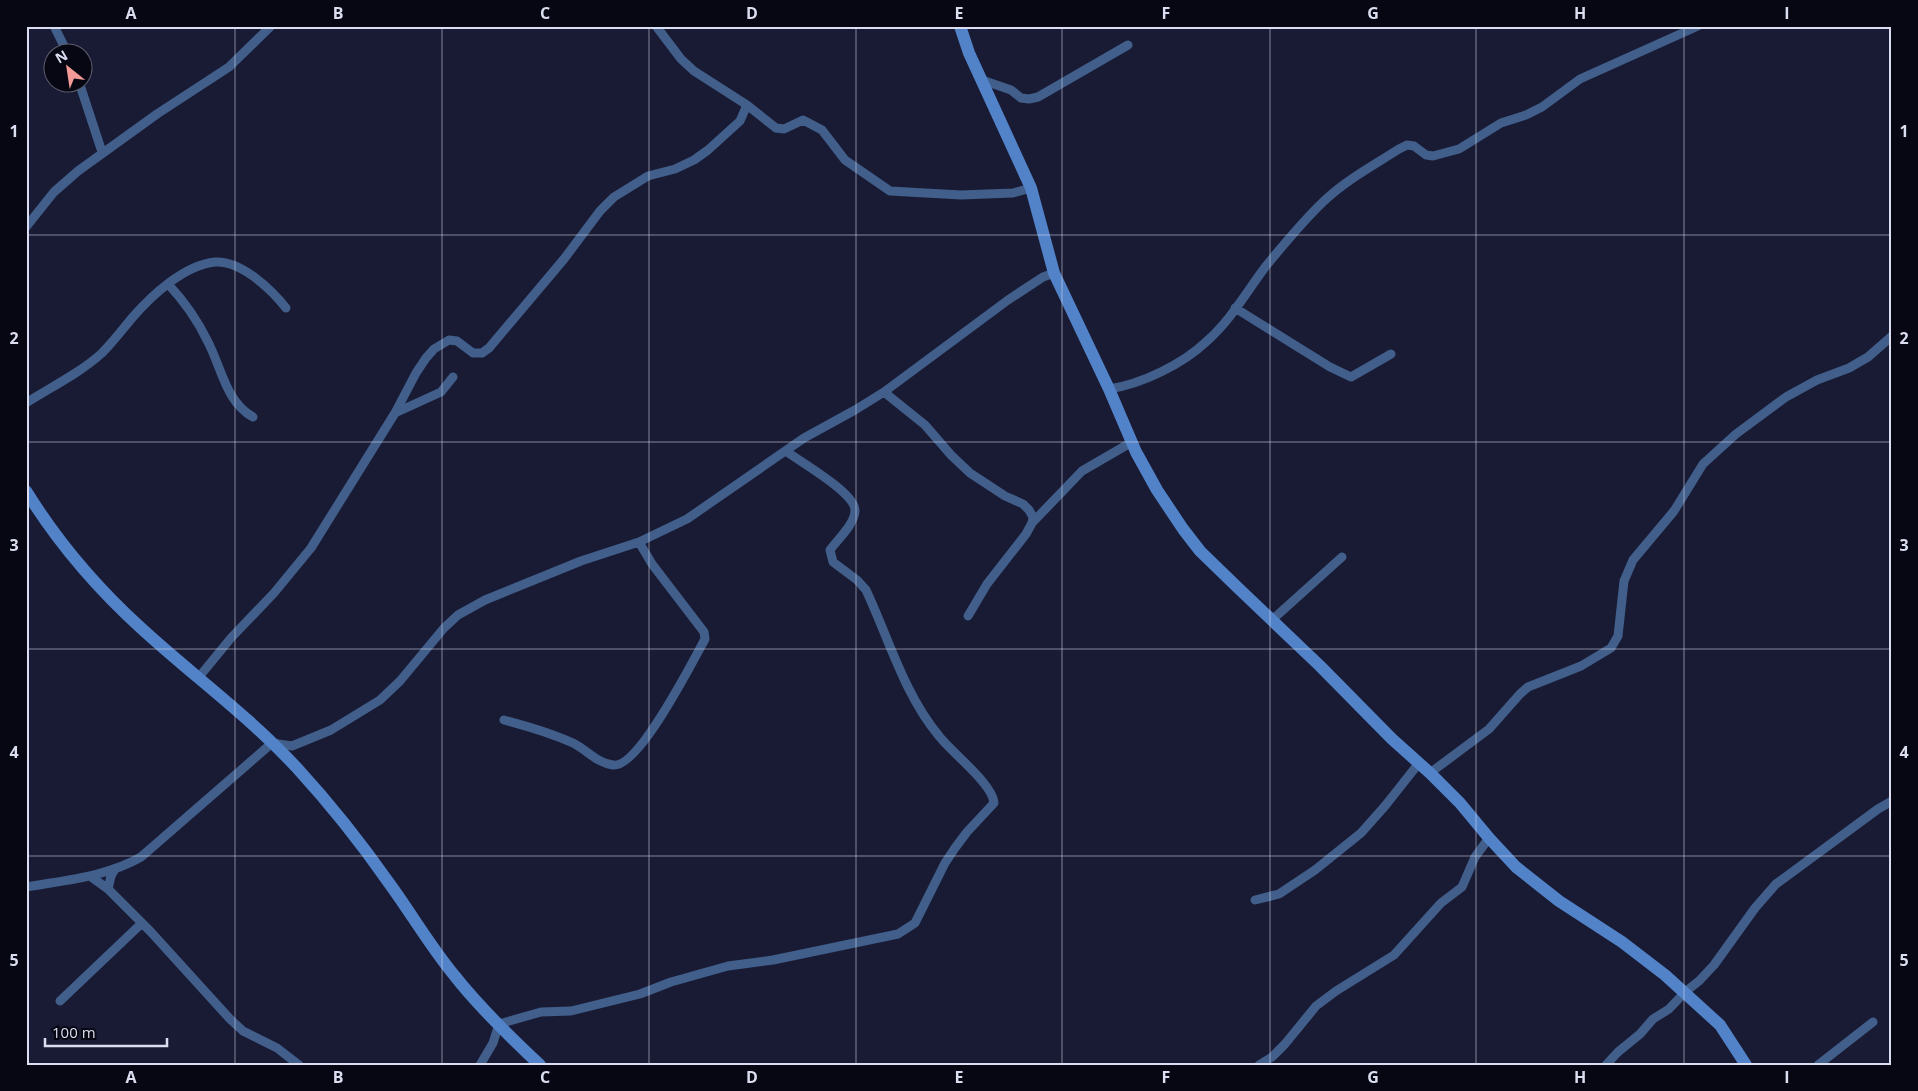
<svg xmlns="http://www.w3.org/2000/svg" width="1918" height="1091" viewBox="0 0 1918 1091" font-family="'Open Sans',sans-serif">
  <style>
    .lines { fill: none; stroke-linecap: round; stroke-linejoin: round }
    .street { stroke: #415f8a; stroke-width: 9 }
    .secondary { stroke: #5283c8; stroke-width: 12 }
    .grid { fill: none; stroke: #dbdef0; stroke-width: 1; stroke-opacity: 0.55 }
    .neatline { fill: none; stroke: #dbdef0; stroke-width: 2 }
    .grid-label { font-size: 16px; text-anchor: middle; font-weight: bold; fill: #dbdef0 }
  </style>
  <rect width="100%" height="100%" fill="#191b35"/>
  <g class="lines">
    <path class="street" d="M54 26 67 52
      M656 26 681 59 694 71 747 105 776 128 784 129 803 120 822 130 845 160 890 191 961 195 1013 193 1031 188
      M982 80 1011 90 1021 98 1029 99 1038 97 1128 45
      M79 82 102 152
      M26 227 54 192 78 171 157 114 229 67 271 26
      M168 284C184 301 198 321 208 342 222 369 226 402 253 417
      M1235 308 1330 367 1351 377 1391 354
      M1109 389C1142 384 1183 364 1207 341 1231 320 1247 291 1266 266 1284 244 1303 221 1324 201 1346 180 1374 165 1399 149L1407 145 1414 146 1426 155 1433 156 1459 149 1501 123 1526 115 1542 107 1580 79 1698 26
      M884 392 925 425 951 455 970 473 1005 496 1023 504 1029 510 1033 517 1032 523 1026 534 987 584 968 616
      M26 403C51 387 80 373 102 353 113 342 122 330 132 318 151 296 184 265 215 262 241 260 272 290 286 308
      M395 413 441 392 453 377
      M1032 523 1082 471 1132 442
      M1272 620 1342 557
      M199 677 231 638 274 593 311 548 395 413 416 373 426 358 434 349 449 340 457 341 473 353H482L489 348 564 259 600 211 614 197 648 176 675 169 694 160 708 150 740 121 747 105
      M504 720C527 726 551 733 573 743 587 750 597 763 613 765 638 769 693 661 705 639L704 632 652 564 639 542
      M1430 773 1489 729 1520 694 1528 687 1581 666 1611 648 1618 636 1624 581 1633 560 1674 511 1703 464 1736 434 1786 397 1817 380 1849 368 1868 357 1892 336
      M90 876 108 889 150 931 230 1019 243 1031 277 1048 299 1065
      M26 887C65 880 106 877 141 857L272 743 292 746 331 730 380 700 400 681 444 628 458 615 485 600 581 561 639 542 687 519 804 438 855 410 884 392 1008 300 1043 277 1054 273
      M108 889 111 876 115 869
      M1255 900 1279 894 1315 870 1361 833 1385 806 1419 763
      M60 1001 142 923
      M480 1065 493 1043 499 1024 541 1012 571 1011 640 994 671 982 728 966 773 960 898 934 915 923 945 863 955 848 967 832 994 803C993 784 951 752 939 736 904 694 889 639 866 590L857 580 833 562 830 550C838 539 854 525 855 511 856 493 800 462 786 451
      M1259 1065 1272 1057 1285 1044 1316 1006 1336 991 1394 955 1441 903 1462 887 1475 857 1489 838
      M1606 1065 1618 1052 1640 1034 1653 1019 1669 1009 1685 992 1699 981 1714 965 1755 908 1776 884 1878 809 1892 801
      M1818 1065 1873 1022"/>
    <path class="secondary" d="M960 26 969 53 1031 188 1054 273 1109 389 1136 452 1157 490 1183 529 1200 551 1235 585 1320 666 1392 739 1430 773 1460 803 1489 838 1516 867 1559 901 1622 942 1665 975 1720 1025 1746 1065
      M26 491C57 541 98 589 141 628 192 675 249 716 297 768 330 804 361 843 389 883 411 913 430 946 454 975 479 1007 510 1037 540 1065"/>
  </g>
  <path class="grid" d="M235 26V1065M442 26V1065M649 26V1065M856 26V1065M1062 26V1065M1270 26V1065M1476 26V1065M1684 26V1065M26 235H1892M26 442H1892M26 649H1892M26 856H1892"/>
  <rect width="1918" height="1091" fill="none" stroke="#060712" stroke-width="55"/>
  <g transform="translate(68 68) rotate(330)"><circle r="24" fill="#060712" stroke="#5b5d6b"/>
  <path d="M0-4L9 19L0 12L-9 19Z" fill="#f59b97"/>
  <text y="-8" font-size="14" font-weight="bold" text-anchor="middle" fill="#dbdef0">N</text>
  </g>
  <path d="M45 1038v8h122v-8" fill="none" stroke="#dbdef0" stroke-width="2.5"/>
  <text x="52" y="1038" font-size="15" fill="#dbdef0" stroke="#060712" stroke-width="4" paint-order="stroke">100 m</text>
  <rect x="28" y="28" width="1862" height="1036" class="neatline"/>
  <g class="grid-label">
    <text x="131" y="19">A</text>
    <text x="338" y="19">B</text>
    <text x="545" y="19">C</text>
    <text x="752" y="19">D</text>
    <text x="959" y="19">E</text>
    <text x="1166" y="19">F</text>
    <text x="1373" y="19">G</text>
    <text x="1580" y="19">H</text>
    <text x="1787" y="19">I</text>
    <text x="14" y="137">1</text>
    <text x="1904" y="137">1</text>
    <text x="14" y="344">2</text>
    <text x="1904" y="344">2</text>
    <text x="14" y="551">3</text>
    <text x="1904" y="551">3</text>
    <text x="14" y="758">4</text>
    <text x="1904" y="758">4</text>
    <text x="14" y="966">5</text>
    <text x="1904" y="966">5</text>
    <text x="131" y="1083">A</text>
    <text x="338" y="1083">B</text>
    <text x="545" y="1083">C</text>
    <text x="752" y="1083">D</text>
    <text x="959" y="1083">E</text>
    <text x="1166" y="1083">F</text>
    <text x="1373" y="1083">G</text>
    <text x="1580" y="1083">H</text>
    <text x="1787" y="1083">I</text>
  </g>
</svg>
